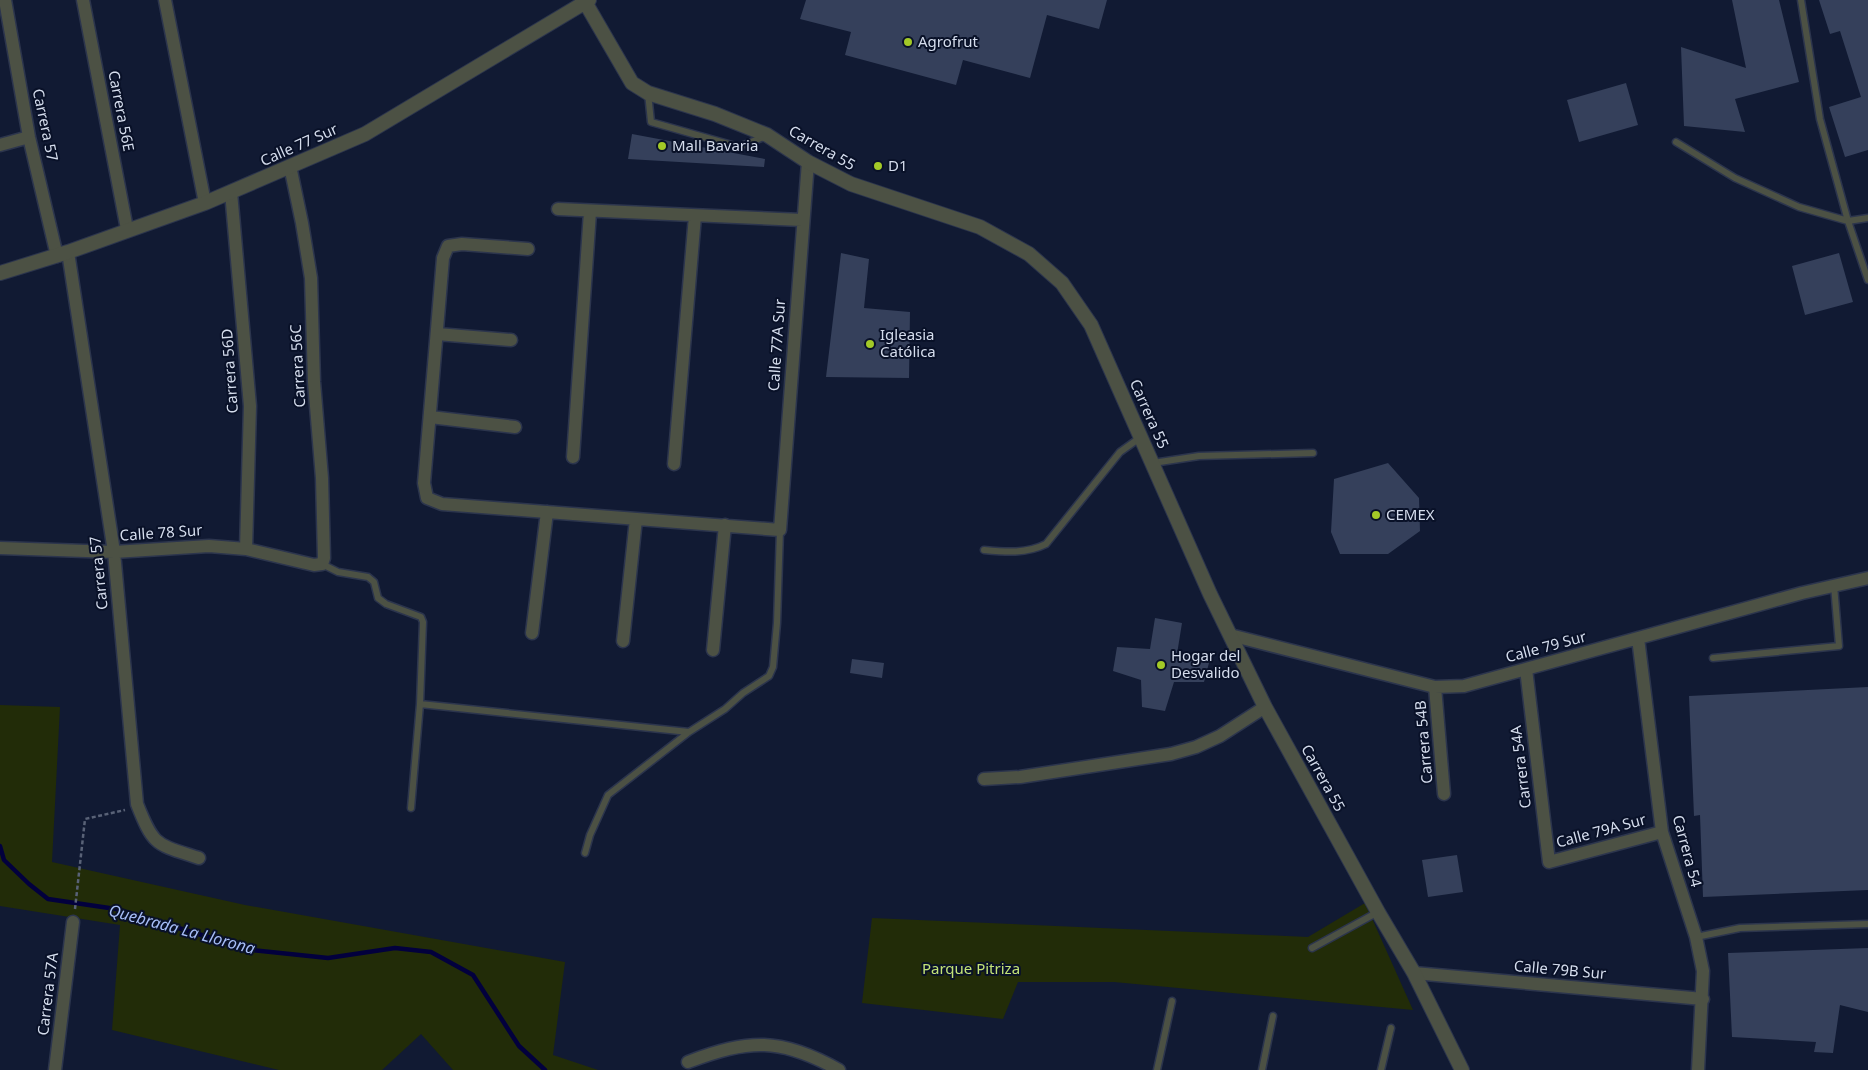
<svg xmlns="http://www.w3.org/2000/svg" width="1868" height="1070" viewBox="0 0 1868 1070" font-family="'Noto Sans',sans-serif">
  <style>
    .green { fill: #222c08 }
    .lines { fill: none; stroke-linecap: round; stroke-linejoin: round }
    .stream { stroke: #02003d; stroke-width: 4.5 }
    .building { fill: #35405b }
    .service-casing { stroke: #2c354d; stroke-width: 9 }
    .minor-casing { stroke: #2c354d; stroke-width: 15 }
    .tertiary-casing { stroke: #2c354d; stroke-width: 16 }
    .path { stroke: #596277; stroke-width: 2.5; stroke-dasharray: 4 2.5; stroke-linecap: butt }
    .service { stroke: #4c5144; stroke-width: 6 }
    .minor { stroke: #4c5144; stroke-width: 12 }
    .tertiary { stroke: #4c5144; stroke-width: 14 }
    .poi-dot { fill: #a3c927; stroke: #091128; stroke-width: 2 }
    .labels { text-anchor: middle; stroke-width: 4; stroke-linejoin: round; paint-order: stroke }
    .poi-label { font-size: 15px; fill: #d5dded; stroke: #091128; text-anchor: start }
    .street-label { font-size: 15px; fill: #d5dded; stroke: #091128 }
    .park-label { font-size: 15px; fill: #c3e377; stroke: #091128 }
    .water-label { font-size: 16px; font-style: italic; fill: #a6bdf6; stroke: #091128 }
  </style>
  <rect width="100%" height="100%" fill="#111a33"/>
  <path class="green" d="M0 705 60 707 52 862 245 905 565 962 553 1055 598 1070H453L421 1034 382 1070H279L112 1030 120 925 0 906Z
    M1365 903 1413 1010 1114 982H1018L1003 1019 862 1003 872 918 1308 937Z"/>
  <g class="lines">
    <path class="stream" d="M0 846 4 860 29 884 48 899 116 909 251 950 328 958 395 948 431 952 473 975 519 1046 545 1070"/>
  </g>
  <path class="building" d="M806 0H1107L1099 29 1047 15 1030 78 963 60 956 85 845 55 851 32 800 19Z
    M1732 0H1779L1799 82 1735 99 1745 132 1684 126 1681 47 1746 68Z
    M1819 0H1868V150L1845 157 1829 107 1861 97 1840 31 1830 34Z
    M1626 83 1638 125 1579 142 1567 100Z
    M632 134 765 159 764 167 628 159Z
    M841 253 869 259 864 308 910 312 909 378 826 377Z
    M1839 253 1853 302 1805 315 1792 266Z
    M1388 463 1419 498 1420 531 1388 554H1340L1331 532 1334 479Z
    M1155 618 1182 623 1177 654 1210 659 1204 682H1174L1165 711 1142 707 1141 680 1113 671 1117 647 1150 649Z
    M852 659 884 663 882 678 850 673Z
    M1868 687V890L1703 897 1700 815 1694 816 1689 696Z
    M1457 855 1463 892 1428 897 1422 860Z
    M1868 948V1012L1840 1005 1833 1053 1814 1052 1816 1042 1732 1037 1728 953Z"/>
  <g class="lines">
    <g class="service-casing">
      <path id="service" d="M1801 0 1820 119 1848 221 1868 280
        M648 93 651 122 739 147 766 136
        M1676 142 1735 178 1799 207 1848 221 1868 218
        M1153 463 1199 456 1313 453
        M984 550C1005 552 1026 554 1046 544L1120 452 1141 437
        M322 564 338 572 368 577 374 582 378 598 386 604 421 617 423 622 420 704 411 808
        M1713 658 1839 646 1834 585
        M420 704 689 732
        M585 853 590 835 585 853 590 835 608 795 689 732 725 709 743 693 769 676 773 667 777 623 780 530
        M1696 937 1740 928 1868 924
        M1312 948 1378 912
        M1157 1070 1172 1001
        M1262 1070 1273 1016
        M1381 1070 1391 1028"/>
    </g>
    <g class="minor-casing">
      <path id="minor" d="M5 0 29 137 57 256
        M83 0 127 229
        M165 0 205 203
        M0 145 29 137
        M231 192 250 406 246 549
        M558 209 802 220
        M528 249 462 244 448 246 443 258 424 483 427 498 442 504 780 530 808 162
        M68 252 114 552 137 804C154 847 156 844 199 858
        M437 334 511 340
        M430 417 515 427
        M573 457 590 212
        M674 464 695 216
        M0 548 114 552 209 546 246 549 314 565 322 564 324 558 322 478 314 382 311 278 302 223 290 166
        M532 633 547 512
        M1230 635 1435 687 1464 686 1802 593 1868 578
        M1638 638 1662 832 1696 937 1703 971 1698 1070
        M623 641 636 519
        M713 650 725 525
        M1526 669 1549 862 1662 832
        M1435 687 1444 794
        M984 779 1020 777 1171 754 1196 747 1220 736 1265 707
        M1414 973 1703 999
        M688 1062C749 1039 780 1037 839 1070
        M55 1070 73 922"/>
    </g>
    <g class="tertiary-casing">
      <path id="tertiary" d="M585 2 632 83 648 93 715 114 767 135 808 162 851 184 980 227 1029 254 1062 283 1091 325 1210 594 1265 707 1378 912 1414 973 1462 1070
        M0 273 68 252 205 203 365 134 589 0"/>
    </g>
    <path class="path" d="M75 909 85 819 125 810"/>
    <use href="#service" class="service"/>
    <use href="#minor" class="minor"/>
    <use href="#tertiary" class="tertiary"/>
  </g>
  <g class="poi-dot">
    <circle cx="908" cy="42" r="5"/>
    <circle cx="662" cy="146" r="5"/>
    <circle cx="878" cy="166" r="5"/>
    <circle cx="870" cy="344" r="5"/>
    <circle cx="1376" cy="515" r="5"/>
    <circle cx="1161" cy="665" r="5"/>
  </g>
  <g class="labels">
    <g class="poi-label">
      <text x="918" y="47">Agrofrut</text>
      <text x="672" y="151">Mall Bavaria</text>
      <text x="888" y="171">D1</text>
      <text x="880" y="340">Igleasia<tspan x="880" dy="17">Católica</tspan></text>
      <text x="1386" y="520">CEMEX</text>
      <text x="1171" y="661">Hogar del<tspan x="1171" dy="17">Desvalido</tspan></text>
    </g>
    <g class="street-label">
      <text transform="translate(121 111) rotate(79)" y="5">Carrera 56E</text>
      <text transform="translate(45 125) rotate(78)" y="5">Carrera 57</text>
      <text transform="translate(299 145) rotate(-24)" y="5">Calle 77 Sur</text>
      <text transform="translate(822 148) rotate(30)" y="5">Carrera 55</text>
      <text transform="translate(777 345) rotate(-86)" y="5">Calle 77A Sur</text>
      <text transform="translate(298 366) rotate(-93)" y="5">Carrera 56C</text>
      <text transform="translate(230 371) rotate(-94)" y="5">Carrera 56D</text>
      <text transform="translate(1149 414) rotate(66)" y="5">Carrera 55</text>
      <text transform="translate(161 533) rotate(-4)" y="5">Calle 78 Sur</text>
      <text transform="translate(99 573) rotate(-96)" y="5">Carrera 57</text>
      <text transform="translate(1546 647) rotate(-15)" y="5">Calle 79 Sur</text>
      <text transform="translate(1424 742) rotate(-95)" y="5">Carrera 54B</text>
      <text transform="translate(1521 767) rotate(-97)" y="5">Carrera 54A</text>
      <text transform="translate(1323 778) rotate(61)" y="5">Carrera 55</text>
      <text transform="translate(1601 831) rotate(-15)" y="5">Calle 79A Sur</text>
      <text transform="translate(1687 851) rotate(75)" y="5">Carrera 54</text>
      <text transform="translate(1560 970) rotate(5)" y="5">Calle 79B Sur</text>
      <text transform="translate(48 994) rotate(-83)" y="5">Carrera 57A</text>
    </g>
    <g class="park-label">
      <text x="971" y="974">Parque Pitriza</text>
    </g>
    <g class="water-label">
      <text transform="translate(182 929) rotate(15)" y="6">Quebrada La Llorona</text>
    </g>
  </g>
</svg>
